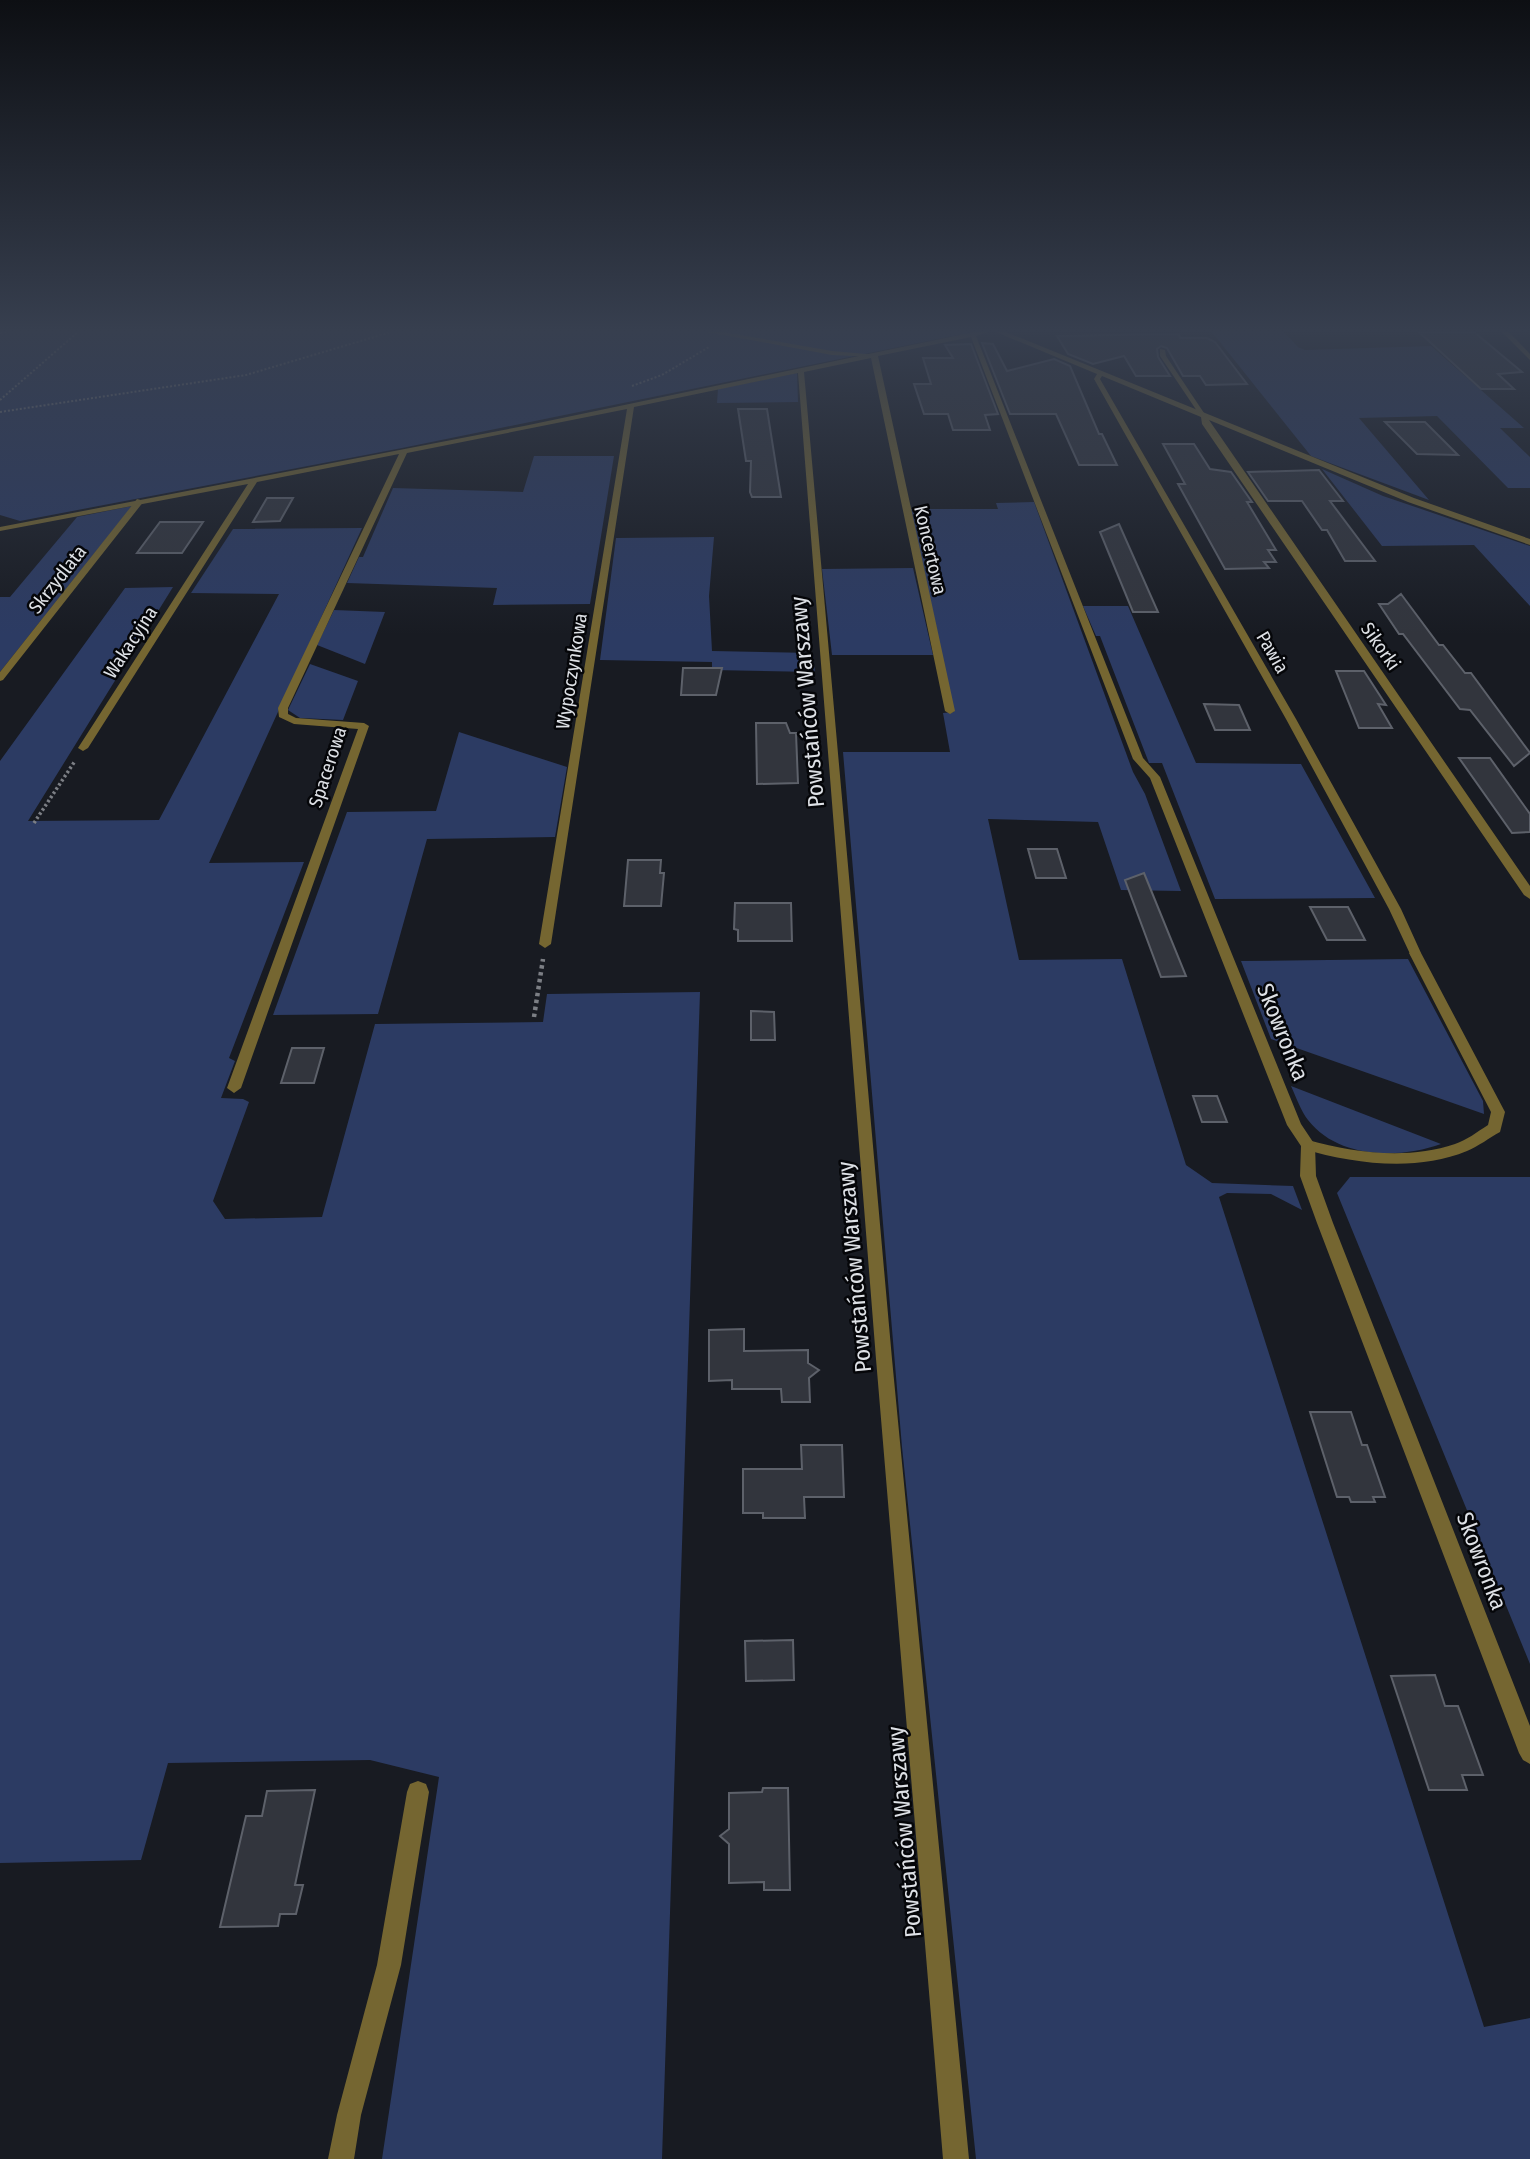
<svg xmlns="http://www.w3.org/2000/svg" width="1530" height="2159" viewBox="0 0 1530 2159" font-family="'Fira Sans Condensed',sans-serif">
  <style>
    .green { fill: #2c3b63 }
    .building { fill: #32353d; stroke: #5d616a; stroke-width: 2 }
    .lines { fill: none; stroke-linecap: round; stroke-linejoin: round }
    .path-far2 { stroke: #7c7f85; stroke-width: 2; stroke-dasharray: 2 2; stroke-linecap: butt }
    .path-far1 { stroke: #7c7f85; stroke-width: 3.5; stroke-dasharray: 2.5 2.5; stroke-linecap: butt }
    .path { stroke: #7c7f85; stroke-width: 4.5; stroke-dasharray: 3.5 3.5; stroke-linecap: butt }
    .service { fill: #756631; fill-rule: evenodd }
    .minor { fill: #756631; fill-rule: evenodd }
    .labels { text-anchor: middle; stroke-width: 5; stroke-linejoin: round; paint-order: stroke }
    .far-street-label { font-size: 19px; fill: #dee1e6; stroke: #050609 }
    .street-label { font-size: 23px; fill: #dee1e6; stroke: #050609 }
  </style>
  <rect width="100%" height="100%" fill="#181b22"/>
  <path class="green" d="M0 332H972L402 448 20 521 0 515Z
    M1212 332H1284L1298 347 1305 350 1431 346 1524 428H1500L1530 457V488H1508L1437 416 1359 418 1429 500 1311 456Z
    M797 373 798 402 717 403 718 389Z
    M534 456H614L590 604 493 605 497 588 347 583 359 557H363L393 488 523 492Z
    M1322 469 1383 496 1530 546V606L1474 545 1382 546Z
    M1034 502 1133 772 1145 794 1181 891 1121 890 1098 822 988 819 1019 960 1122 959 1186 1165 1212 1183 1293 1186 1302 1210 1271 1194 1227 1193 1219 1197 1484 2027 1530 2018V2159H976L902 1447 843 752H950L943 713 954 712 910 509H998L996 503Z
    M132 506 0 672V597H10L77 517Z
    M362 528 209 863 304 862 229 1058 235 1061 221 1098 243 1099 249 1102 213 1201 225 1219 322 1217 375 1024 543 1022 547 994 700 992 662 2159H382L439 1777 370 1760 168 1763 141 1860 0 1863V761L125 588 173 587 28 821 159 820 279 594 191 593 233 529Z
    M714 537 709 596 712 651 813 653 815 672 712 670V662L600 660 616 538Z
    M913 568 933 655H832L822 569Z
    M1083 606H1128L1196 763 1301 764 1375 898 1215 899 1162 763H1149L1100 636H1096Z
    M334 610 385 612 365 664 317 645Z
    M310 664 358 681 343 720 300 718 288 710Z
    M459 732 567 767 555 837 427 839 378 1014 273 1015 347 812 436 811Z
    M1408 959 1483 1101 1484 1114 1271 1039 1241 961Z
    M1291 1086 1441 1144C1400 1159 1338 1159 1308 1120 1301 1111 1296 1097 1291 1086Z
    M1350 1177H1530V1664L1337 1193Z"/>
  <path class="building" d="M1419 332H1474L1522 372 1498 374 1514 389H1481Z
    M1179 334 1180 338H1207L1215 342 1247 384 1206 385 1200 376H1183L1167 348 1161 346 1157 349 1158 357 1170 376H1136L1124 356 1093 364 1068 354 1057 336Z
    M982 343 993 344 1007 371 1054 359 1070 366 1099 434H1102L1117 465H1079L1056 414H1010Z
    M971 344 998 414 985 415 990 430H953L948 414H924L914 384H931L923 358H953L945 345Z
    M738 409H767L781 497H752L750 492 751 461H746Z
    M1385 422H1425L1458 455 1417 454Z
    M1163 444H1194L1210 469 1231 472 1252 502H1247L1276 550H1268L1276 562H1264L1269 568 1225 569 1178 484H1185Z
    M1319 470 1343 501H1330L1375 561H1345L1327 530H1322L1302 501H1268L1248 472Z
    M267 498H293L280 521 253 522Z
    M160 522H203L182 553H137Z
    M1119 524 1158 612H1133L1100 532Z
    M1401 594 1439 645H1443L1465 673H1471L1530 753 1514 766 1470 710 1460 709 1403 634H1399L1379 604H1388Z
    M683 668H722L716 695H681Z
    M1336 671H1364L1386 705 1378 704 1392 728H1359Z
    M1204 704 1239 705 1250 730H1215Z
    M756 723H786L790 733H796L798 783 757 784Z
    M1459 758H1490L1530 814V832L1512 833Z
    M1028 849H1057L1066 878H1036Z
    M628 860H661L660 873H664L661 906H624Z
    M1144 873 1186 976 1161 977 1125 880Z
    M735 903H791L792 941H738V930L734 929Z
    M1310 907H1348L1365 940H1327Z
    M751 1011 774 1012 775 1040H751Z
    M292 1048H324L314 1083H281Z
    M1193 1096H1217L1227 1122H1202Z
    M744 1329V1351L808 1350V1363L819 1370 809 1378 810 1402H782L781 1389H732V1380L709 1381V1330Z
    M1310 1412H1351L1362 1445H1367L1385 1497H1373L1375 1502H1351L1349 1497H1337Z
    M801 1445H842L844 1497H804L805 1518H763V1513H743V1469H802Z
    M793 1640 794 1680 746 1681 745 1641Z
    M1435 1675 1445 1706H1458L1483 1775H1462L1467 1790H1429L1391 1676Z
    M763 1788H788L790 1890H764V1882L729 1883V1844L720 1836 729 1829V1793L762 1792Z
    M315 1790 295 1885H303L296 1914H280L278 1926 220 1927 246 1816H262L267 1791Z"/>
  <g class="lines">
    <path class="path-far2" d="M0 333 6 332
      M632 386 662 375 709 347
      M0 400 78 332
      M0 412 246 375 391 332"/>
    <path class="path-far1" d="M34 823 75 761"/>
    <path class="path" d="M534 1017 543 959"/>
    <path class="service" d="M707 332H724L832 351 877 355 874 357 832 355Z
      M1160 349 1165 350 1166 356 1208 419 1201 417 1160 356Z
      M137 499 144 501 3 680 0 681V672Z
      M1415 949 1421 953 1505 1112 1500 1132C1489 1138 1479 1146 1467 1151 1416 1172 1355 1164 1303 1149L1301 1145 1303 1141 1308 1140C1354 1153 1408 1160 1455 1144 1467 1140 1477 1132 1488 1125L1491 1112 1409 953Z
      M418 1781 426 1784 429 1792 401 1965 361 2115 354 2159H328L337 2115 377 1965 407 1792 410 1784Z"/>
    <path class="minor" d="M974 332H988L976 336 1143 758 1160 777 1301 1124 1315 1145 1316 1176 1333 1223 1530 1726V1764L1523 1760 1519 1753 1317 1223 1300 1176 1301 1146 1287 1125 1150 778 1133 759 971 337 878 356 955 711 950 714 945 711 871 358 804 372 892 1359 969 2159H943L876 1359 798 373 634 407 551 944 545 948 539 944 627 409 407 453 288 708V714L296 718 364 723 369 726 241 1088 234 1093 227 1088 358 729 294 724 279 717 278 708 399 454 257 482 88 748 83 751 78 748 248 484 0 531V527L524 426Z
      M996 332H1006L1414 498 1530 539V545L1408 502 1209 420 1530 886V899L1524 895 1202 424 1201 417 1102 376 1100 379 1296 719 1401 909 1421 953 1419 956H1411L1389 909 1286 719 1094 379 1097 374Z
      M1502 332H1509L1530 354V360Z"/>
  </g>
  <linearGradient id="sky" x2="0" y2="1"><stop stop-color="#0d0f13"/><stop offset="0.52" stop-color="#373f4f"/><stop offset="1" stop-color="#373f4f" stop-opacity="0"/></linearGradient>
  <rect width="1530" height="635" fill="url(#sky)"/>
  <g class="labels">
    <g class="far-street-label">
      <text transform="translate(931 550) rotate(77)" y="7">Koncertowa</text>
      <text transform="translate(57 579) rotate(-52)" y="7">Skrzydlata</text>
      <text transform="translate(130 642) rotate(-57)" y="7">Wakacyjna</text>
      <text transform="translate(1381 646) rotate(55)" y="7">Sikorki</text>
      <text transform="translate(1273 652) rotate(60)" y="7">Pawia</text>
      <text transform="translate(571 671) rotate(-81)" y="7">Wypoczynkowa</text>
      <text transform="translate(327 767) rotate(-72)" y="7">Spacerowa</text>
    </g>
    <g class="street-label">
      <text transform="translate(807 702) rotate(-95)" y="8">Powstańców Warszawy</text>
      <text transform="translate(1283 1032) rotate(68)" y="8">Skowronka</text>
      <text transform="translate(854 1267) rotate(-95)" y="8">Powstańców Warszawy</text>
      <text transform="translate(1482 1561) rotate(69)" y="8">Skowronka</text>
      <text transform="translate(904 1832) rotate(-95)" y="8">Powstańców Warszawy</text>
    </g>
  </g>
</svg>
